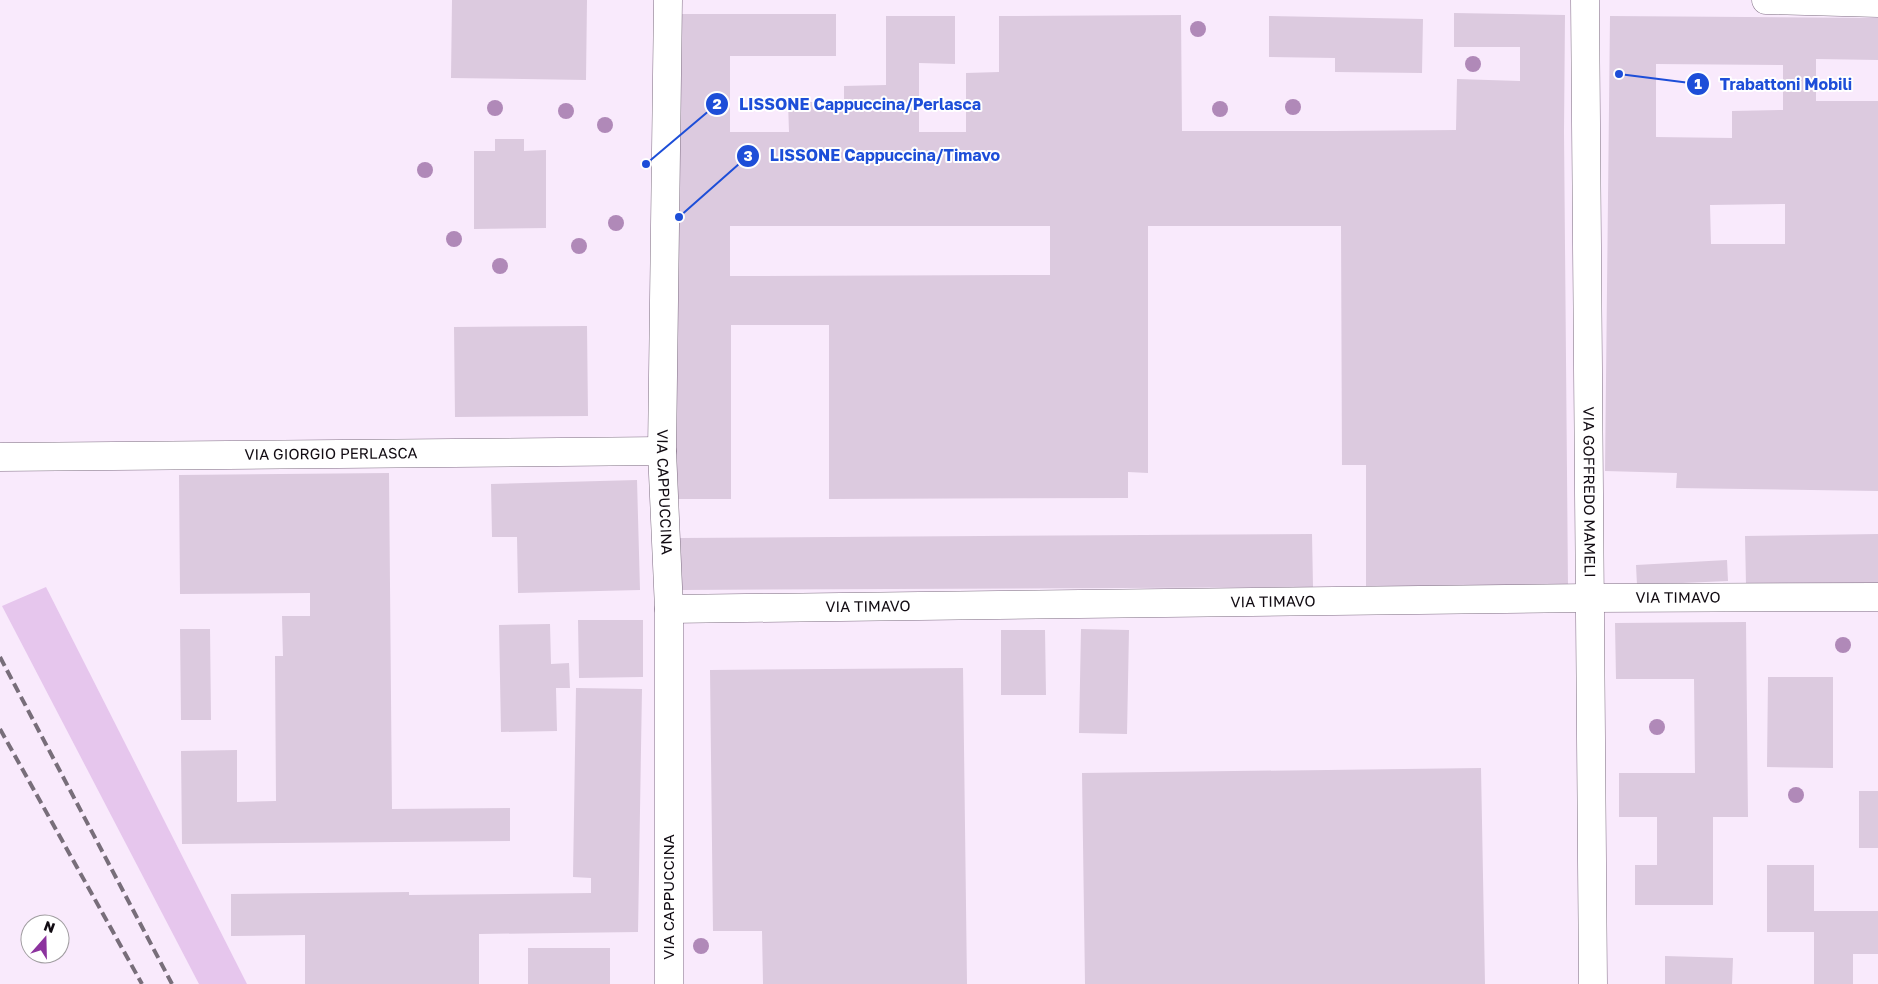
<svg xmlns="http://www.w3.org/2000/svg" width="1878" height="984" viewBox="0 0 1878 984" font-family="'Golos Text',sans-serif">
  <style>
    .green { fill: #e6c6ed }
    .building { fill: #dccadf; fill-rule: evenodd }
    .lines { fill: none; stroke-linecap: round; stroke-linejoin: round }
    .minor-casing { stroke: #7e6e82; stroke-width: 29 }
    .minor { stroke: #fff; stroke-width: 28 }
    .rail { stroke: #786e7a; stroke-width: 4; stroke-dasharray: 10 5; stroke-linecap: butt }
    .tree { fill: #b089b8 }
    .labels { text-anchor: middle; stroke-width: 4; stroke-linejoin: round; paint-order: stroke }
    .street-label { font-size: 15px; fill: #110b12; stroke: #fff }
    .leader { fill: none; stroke: #1d4ed8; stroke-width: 2 }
    .callout-dot { fill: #1d4ed8; stroke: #fff; stroke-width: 2 }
    .mark-label { font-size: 15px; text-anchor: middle; font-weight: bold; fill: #fff }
    .callout-label { font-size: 16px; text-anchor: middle; font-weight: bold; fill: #1d4ed8; stroke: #fff; stroke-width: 4; stroke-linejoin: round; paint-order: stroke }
  </style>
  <rect width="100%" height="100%" fill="#f9eafc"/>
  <path class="green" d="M46 587 247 984H199L2 606Z"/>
  <path class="building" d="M452 0H587L586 80 451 78Z
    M1454 13 1565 15 1564 132 1568 587H1366V465H1342L1341 226H1148V473L1128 472V498L829 499V325H731V499H676L674 14H836V56H730V132H789L788 102H844V86L886 85V16H955V64L919 63V132H966V73L999 72V16L1181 15 1182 131H1334L1456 130 1457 79 1520 81V47H1454ZM730 226H1050V275L730 276Z
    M1269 16 1423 19 1422 73 1335 72V58L1269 57Z
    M1610 16 1878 18V60L1816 59V101H1878V491L1676 488 1677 473 1605 471ZM1656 64 1783 65V110L1732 111V138L1656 137ZM1785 204V244H1711L1710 205Z
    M495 139H524V151L546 150V228L474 229V151H495Z
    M587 326 588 416 455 417 454 327Z
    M389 473 392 809 510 808V841L182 844 181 751 237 750V802L276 801 275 656H283L282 616H310V593L180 594 179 475Z
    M637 480 640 590 518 593 517 537H492L491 484Z
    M1312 534 1313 587 681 590 680 538Z
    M1878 534V583L1746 585 1745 536Z
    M1727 560 1728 581 1637 585 1636 565Z
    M578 620H643V677L579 678Z
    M1746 622 1748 817H1713V905H1635V865H1657V817H1619V773H1695L1694 679H1616L1615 623Z
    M550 624 551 664 569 663 570 688H556L557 731 501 732 499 625Z
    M180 629H210L211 720H181Z
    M1081 629 1129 630 1127 734 1079 733Z
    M1001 630H1045L1046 695H1001Z
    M963 668 967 984H763L762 931H713L710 670Z
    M1768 677H1833V768L1767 767Z
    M576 688 642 689 638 932 479 934V984H305V935L231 936V894L409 892V895L591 893V878L573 877Z
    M1481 768 1485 984H1085L1082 773Z
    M1859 791H1878V848H1859Z
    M1767 865H1814V911H1878V954H1853V984H1814V932H1767Z
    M528 948H610V984H528Z
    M1665 956 1733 958 1732 984H1665Z"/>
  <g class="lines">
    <g class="minor-casing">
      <g id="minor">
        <path id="s1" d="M668 0 662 451 669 609V984"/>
        <path id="s2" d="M1585 0 1593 984"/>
        <path d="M1766 0 1878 3"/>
        <path id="s3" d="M0 457 662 451"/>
        <path id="s4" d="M669 609 1589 598 1878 597"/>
      </g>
    </g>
    <use href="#minor" class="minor"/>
    <path class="rail" d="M0 657 172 984
      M0 729 142 984"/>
  </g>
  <g class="tree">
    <circle cx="1198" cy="29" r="8"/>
    <circle cx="1473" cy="64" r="8"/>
    <circle cx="1293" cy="107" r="8"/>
    <circle cx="495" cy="108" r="8"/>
    <circle cx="1220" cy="109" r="8"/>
    <circle cx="566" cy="111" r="8"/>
    <circle cx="605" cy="125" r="8"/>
    <circle cx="425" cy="170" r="8"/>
    <circle cx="616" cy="223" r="8"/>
    <circle cx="454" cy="239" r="8"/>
    <circle cx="579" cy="246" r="8"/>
    <circle cx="500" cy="266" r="8"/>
    <circle cx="1843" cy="645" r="8"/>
    <circle cx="1657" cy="727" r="8"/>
    <circle cx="1796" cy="795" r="8"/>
    <circle cx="701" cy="946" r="8"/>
  </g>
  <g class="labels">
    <g class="street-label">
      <text dy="5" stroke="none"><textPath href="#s3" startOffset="331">VIA GIORGIO PERLASCA</textPath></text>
      <text dy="5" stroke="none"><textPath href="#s1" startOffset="492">VIA CAPPUCCINA</textPath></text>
      <text dy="5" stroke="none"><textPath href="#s2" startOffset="492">VIA GOFFREDO MAMELI</textPath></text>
      <text dy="5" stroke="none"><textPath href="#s4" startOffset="1009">VIA TIMAVO</textPath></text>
      <text dy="5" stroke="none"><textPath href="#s4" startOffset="604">VIA TIMAVO</textPath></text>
      <text dy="5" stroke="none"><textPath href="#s4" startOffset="199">VIA TIMAVO</textPath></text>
      <text transform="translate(669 897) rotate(-90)" y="5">VIA CAPPUCCINA</text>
    </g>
  </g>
  <path class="leader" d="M1619 74L1698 84M646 164L717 104M679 217L748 156"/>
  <g class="callout-dot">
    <circle cx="1619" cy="74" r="5"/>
    <circle cx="646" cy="164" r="5"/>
    <circle cx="679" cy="217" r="5"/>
    <circle cx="1698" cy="84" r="12"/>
    <circle cx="717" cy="104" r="12"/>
    <circle cx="748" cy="156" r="12"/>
  </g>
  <g class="mark-label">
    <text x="1698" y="89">1</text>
    <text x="717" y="109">2</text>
    <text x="748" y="161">3</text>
  </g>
  <g class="callout-label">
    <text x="1786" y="90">Trabattoni Mobili</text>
    <text x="860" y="110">LISSONE Cappuccina/Perlasca</text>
    <text x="885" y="161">LISSONE Cappuccina/Timavo</text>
  </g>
  <g transform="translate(45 939) rotate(20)"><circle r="24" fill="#ffffff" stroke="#a09da0"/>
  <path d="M0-4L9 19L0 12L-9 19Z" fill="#8c339e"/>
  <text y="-8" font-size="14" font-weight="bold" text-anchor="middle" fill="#110b12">N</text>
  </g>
</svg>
